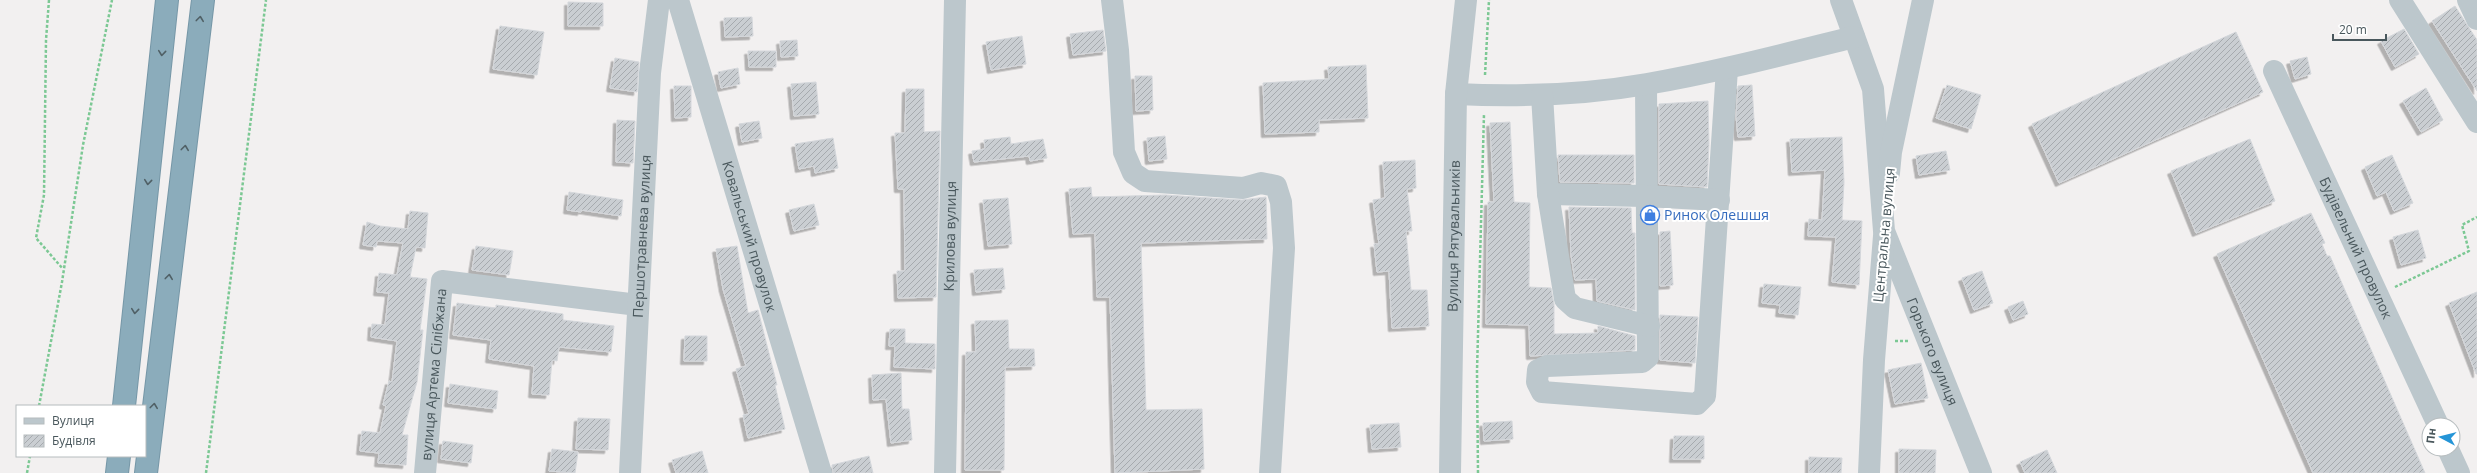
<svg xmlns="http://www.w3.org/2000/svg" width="2477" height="473" viewBox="0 0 2477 473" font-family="'Open Sans',sans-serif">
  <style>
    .building { fill: url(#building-hatch); stroke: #d4d7db; filter: url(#shadow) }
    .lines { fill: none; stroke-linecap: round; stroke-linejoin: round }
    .highway-casing { stroke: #7697a7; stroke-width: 24 }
    .path { stroke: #7cc894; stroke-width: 2.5; stroke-dasharray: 3 2; stroke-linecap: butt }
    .minor { stroke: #bcc7cc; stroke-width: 22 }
    .highway { stroke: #8bacbb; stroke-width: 22 }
    .oneway { stroke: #506066 }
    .labels { text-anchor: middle; stroke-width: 4; stroke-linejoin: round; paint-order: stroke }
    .shop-label { font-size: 14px; fill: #366cbe; stroke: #fff; text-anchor: start }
    .street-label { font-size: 14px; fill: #49575c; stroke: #fff }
  </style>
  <defs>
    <pattern id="building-hatch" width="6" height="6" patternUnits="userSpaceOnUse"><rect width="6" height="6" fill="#caced2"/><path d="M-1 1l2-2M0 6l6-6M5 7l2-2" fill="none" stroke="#a6aaae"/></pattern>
    <filter id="shadow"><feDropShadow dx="-3.5" dy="3.5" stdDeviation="0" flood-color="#0004"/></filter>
  </defs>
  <rect width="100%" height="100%" fill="#f2f0f0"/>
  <path class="building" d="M568 2 603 3V26H568Z
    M2455 6 2477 40V91L2432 21Z
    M752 17 753 36 725 37 724 18Z
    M500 26 544 32 537 75 493 69Z
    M2404 29 2419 54 2395 67 2381 41Z
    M1103 30 1106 51 1073 55 1070 34Z
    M2236 32 2263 92 2059 183 2032 124Z
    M1022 36 1026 64 991 70 986 42Z
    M797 40 798 56 781 57 780 41Z
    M748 51H776V67H749Z
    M2307 57 2311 74 2295 79 2290 61Z
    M615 58 639 62 637 92 610 88Z
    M1366 65 1368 118 1319 120V132L1265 134 1263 83 1329 79 1328 67Z
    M738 68 740 84 721 88 718 72Z
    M1135 76H1152L1153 110 1136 111Z
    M816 82 819 114 794 116 791 84Z
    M1752 85 1755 136 1738 137 1736 116 1738 86Z
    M1947 85 1981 95 1971 129 1936 118Z
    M674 86H691V117L675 118Z
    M2426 88 2443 120 2421 132 2403 101Z
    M906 89H924V132L940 131 936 297 898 298 897 271H905L904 189H898L895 133H905Z
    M1708 101 1709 144 1707 187 1659 184V104Z
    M617 120 635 121 633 163 616 162Z
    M759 121 762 138 742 142 739 124Z
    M1510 122 1514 202 1530 203 1529 287 1551 288 1554 304V334L1598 333V326L1635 336V350L1530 356 1529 325 1486 324 1488 202H1494L1490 123Z
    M1165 136 1167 159 1149 161 1147 138Z
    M1010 137 1011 144 1043 139 1047 158 1030 161 1029 156 974 162 972 151 985 149 984 140Z
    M1842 137 1844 182 1842 220 1862 221 1859 285 1832 282 1836 237 1808 236 1809 219 1822 220 1825 170 1792 172 1790 139Z
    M833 138 838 168 815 173 814 166 799 169 795 144Z
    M2250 139 2275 201 2196 233 2171 171Z
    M1946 151 1950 170 1919 175 1916 156Z
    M1558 155H1634V183L1560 182Z
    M2392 155 2413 203 2394 211 2386 192 2377 196 2365 167Z
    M1415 160 1416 188 1407 189 1412 231H1406L1411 290H1427L1429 326 1392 328 1389 271 1377 272 1374 244H1379L1373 200 1385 198 1383 162Z
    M1091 187 1092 197 1165 195 1242 200 1266 197 1267 239 1141 243 1146 410 1202 409 1204 469 1115 473 1110 297H1097L1095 233 1073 234 1069 189Z
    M569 192 623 200 621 216 581 210V212L567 210Z
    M1008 198 1012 244 988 246 983 200Z
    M814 204 819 225 794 231 789 210Z
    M1569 207 1631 208 1632 233H1635V310L1597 301 1596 279 1575 280 1571 255Z
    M410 211 428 213 425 248 416 247 410 277 427 279 420 330H423L417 382 402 435H408L406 465 378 463 379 453 360 451 362 431 380 433 386 406 383 405 389 381 392 382 397 341 371 337 372 324 385 325 389 293 377 292 379 273 397 275 403 243 377 241 376 247 363 245 367 222 380 226 408 229Z
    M2311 213 2325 243 2322 244 2327 256H2330L2425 473H2313L2217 254Z
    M2418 230 2426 258 2401 265 2393 237Z
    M1670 231 1673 285 1660 286V232Z
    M476 246 513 251 509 275 472 270Z
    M737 246 748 313 758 310 777 385H775L785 429 748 438 743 415 749 414 736 369 746 366 723 289 716 249Z
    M1003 268 1005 289 976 292 974 270Z
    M1982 271 1993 303 1974 310 1962 278Z
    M1764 284 1801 287 1798 315 1779 313 1780 305 1762 303Z
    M2477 292V374H2476L2449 303Z
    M2023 301 2028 314 2013 320 2008 307Z
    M457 303 496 308V305L563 314V320L614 326 611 352 559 347 557 361 552 360 549 395 532 394 534 366 489 359 491 340 453 335Z
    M1660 315 1698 317 1695 363 1660 360Z
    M1008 320 1009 349H1034L1035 366 1005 367 1004 470H965L966 352H976L975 321Z
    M890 329H905V343L935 344V369L894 367 895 346H889Z
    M685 336H707V361H684Z
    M1921 363 1928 398 1895 404 1888 370Z
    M901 373 902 409H909L912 440 891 443 886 399 873 400 872 375Z
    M450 384 498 391 496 409 448 403Z
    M578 418 610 419 608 450 576 449Z
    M1512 421 1513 439 1484 441 1483 423Z
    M1399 423 1401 447 1372 449 1370 425Z
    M1674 436H1704V459H1673Z
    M443 441 473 445 471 463 441 459Z
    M552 449 578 452 575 473 549 471Z
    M1899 449 1936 450 1935 473H1899Z
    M2047 450 2057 473H2025L2020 462Z
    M702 451 708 473H676L672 460Z
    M869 456 873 473H833L832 465Z
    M1809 457 1842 458 1841 473H1809Z"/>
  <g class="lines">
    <g class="highway-casing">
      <path id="highway" d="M124 406 167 0
        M117 473 119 456
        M146 473 203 0"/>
    </g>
    <path class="path" d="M49 0 46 40 44 195 36 238 63 269
      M1485 75 1489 0
      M2395 287 2469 251 2462 225 2477 217
      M1895 341H1908
      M39 406 62 282 83 145 112 0
      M27 473 30 456
      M206 473 266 0
      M1478 473 1477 371 1484 114"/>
    <g class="minor">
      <path id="s1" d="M678 0 821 473"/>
      <path d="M1112 0 1118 50 1124 152 1133 173 1145 181 1243 188 1261 183 1276 186 1281 202 1284 248 1270 473"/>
      <path id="s2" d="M1841 0 1873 89 1884 231 1981 473"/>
      <path d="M2400 0 2477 122"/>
      <path d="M2468 0 2477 19"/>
      <path id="s3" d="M2274 71 2438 425"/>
      <path d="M1646 85 1648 357 1642 362 1547 366 1538 370 1537 382 1542 392 1697 404 1705 396 1727 69"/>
      <path d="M1456 94C1519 97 1584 95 1647 84 1717 72 1785 54 1854 37"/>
      <path d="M1542 95 1548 194 1645 196 1719 200"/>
      <path d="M1889 173 1891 152 1923 0"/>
      <path d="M1548 194 1565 299 1575 308 1649 326"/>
      <path d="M2448 449 2459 473"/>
      <path id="s4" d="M425 473 442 281 638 305"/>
      <path id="s5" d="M630 473 650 73 659 0"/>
      <path id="s6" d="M945 473 955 0"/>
      <path id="s7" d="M1450 473 1456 94 1466 0"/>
      <path d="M1869 473 1874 360 1884 236"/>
    </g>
    <use href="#highway" class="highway"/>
  </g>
  <defs><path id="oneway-chevron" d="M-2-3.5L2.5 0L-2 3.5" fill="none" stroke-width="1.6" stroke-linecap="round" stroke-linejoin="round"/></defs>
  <g class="oneway">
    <use href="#oneway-chevron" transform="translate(200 19) rotate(-83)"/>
    <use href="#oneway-chevron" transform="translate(162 53) rotate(96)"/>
    <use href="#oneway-chevron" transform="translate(185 148) rotate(-83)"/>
    <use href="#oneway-chevron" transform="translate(148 182) rotate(96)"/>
    <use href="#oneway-chevron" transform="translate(169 277) rotate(-83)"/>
    <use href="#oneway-chevron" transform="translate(135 311) rotate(96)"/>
    <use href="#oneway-chevron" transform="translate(154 406) rotate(-83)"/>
  </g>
  <defs>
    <g id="shop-ring" transform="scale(1)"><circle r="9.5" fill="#fff" stroke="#3f7fe0" stroke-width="1.5"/><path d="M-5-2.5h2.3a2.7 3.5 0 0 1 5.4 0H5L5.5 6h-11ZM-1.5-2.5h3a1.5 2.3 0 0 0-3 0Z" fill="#3f7fe0"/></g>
  </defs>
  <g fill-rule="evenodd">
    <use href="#shop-ring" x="1650" y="215"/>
  </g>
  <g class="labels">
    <g class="shop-label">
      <text x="1664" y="220">Ринок Олешшя</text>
    </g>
    <g class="street-label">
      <text transform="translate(1884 235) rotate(-85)" y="5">Центральна вулиця</text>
      <text dy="5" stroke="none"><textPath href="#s5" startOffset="237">Першотравнева вулиця</textPath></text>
      <text dy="5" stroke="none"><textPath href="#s1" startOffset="247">Ковальський провулок</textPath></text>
      <text dy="5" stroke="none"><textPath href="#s7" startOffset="237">Вулиця Рятувальників</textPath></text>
      <text dy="5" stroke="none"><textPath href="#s6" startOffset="237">Крилова вулиця</textPath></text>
      <text dy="5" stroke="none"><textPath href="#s3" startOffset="195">Будівельний провулок</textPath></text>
      <text dy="5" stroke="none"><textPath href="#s2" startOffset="367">Горького вулиця</textPath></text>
      <text dy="5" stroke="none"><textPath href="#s4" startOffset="99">вулиця Артема Сілібжана</textPath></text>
    </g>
  </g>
  <rect x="16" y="405" width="130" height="52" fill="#ffffff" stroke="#b6bcbe"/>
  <rect x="24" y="418" width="20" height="6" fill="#bcc7cc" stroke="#b6bcbe"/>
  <text x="52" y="425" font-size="12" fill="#49575c">Вулиця</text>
  <rect x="24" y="435" width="20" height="12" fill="url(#building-hatch)" stroke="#b6bcbe"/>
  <text x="52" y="445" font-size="12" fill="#49575c">Будівля</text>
  <g transform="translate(2441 437) rotate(277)"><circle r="19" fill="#ffffff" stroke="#b6bcbe"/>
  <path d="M0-3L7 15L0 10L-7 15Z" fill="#2595d7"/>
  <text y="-6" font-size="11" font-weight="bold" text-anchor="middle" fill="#49575c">Пн</text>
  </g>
  <path d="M2333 34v6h53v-6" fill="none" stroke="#49575c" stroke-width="2"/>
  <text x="2339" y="34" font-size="12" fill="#49575c" stroke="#ffffff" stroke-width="3" paint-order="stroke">20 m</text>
</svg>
